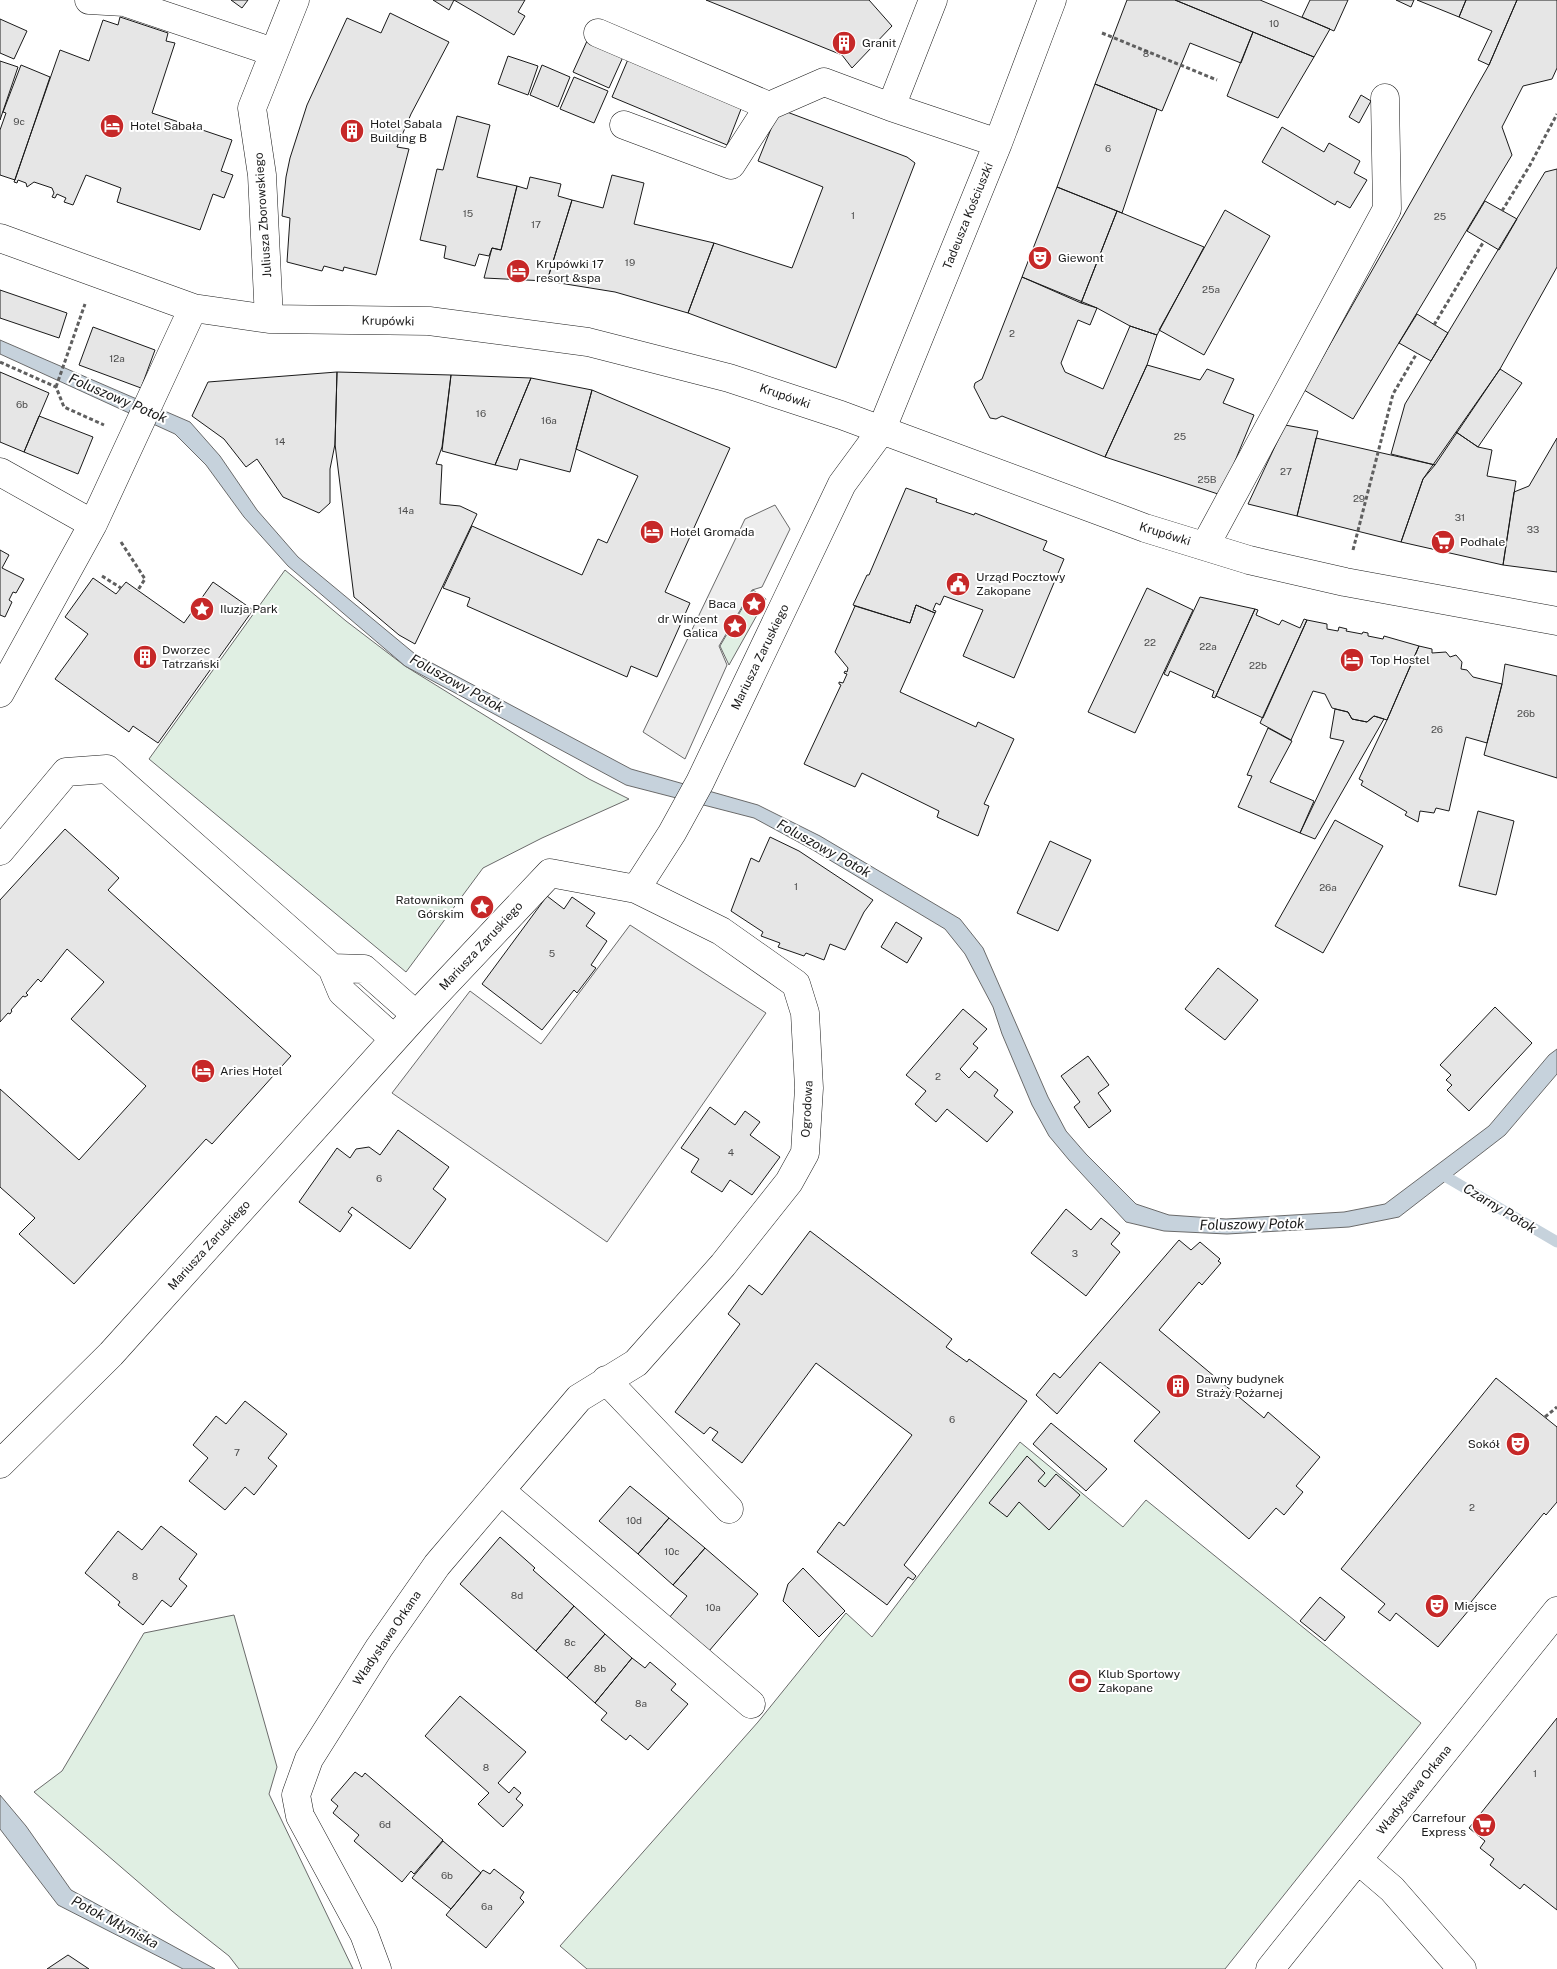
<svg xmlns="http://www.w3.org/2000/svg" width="1557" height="1969" viewBox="0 0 1557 1969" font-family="'Public Sans',sans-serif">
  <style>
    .green { fill: #e0efe3; stroke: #6a6a6a }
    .parking { fill: #ededed; stroke: #6a6a6a }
    .water { fill: #c6d2dc; stroke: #6a6a6a }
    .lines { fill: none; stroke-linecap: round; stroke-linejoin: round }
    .stream { stroke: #c6d2dc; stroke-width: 11 }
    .building { fill: #e6e6e6; stroke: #1a1a1a }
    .minor-casing { stroke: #1a1a1a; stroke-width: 29 }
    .path { stroke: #5f5f5f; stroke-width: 3; stroke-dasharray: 4 2.5; stroke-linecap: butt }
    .minor { stroke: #fff; stroke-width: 28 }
    .labels { text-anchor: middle; stroke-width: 4; stroke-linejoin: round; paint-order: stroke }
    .number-label { font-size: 10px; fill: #4d4d4d }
    .poi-label { font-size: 12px; fill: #1a1a1a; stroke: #fff; text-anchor: start }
    .street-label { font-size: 12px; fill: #1a1a1a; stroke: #fff }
    .water-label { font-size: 14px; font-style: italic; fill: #1a1a1a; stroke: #fff }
  </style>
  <rect width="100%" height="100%" fill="#fff"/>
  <path class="green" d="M285 570 346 621 405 666 552 757 589 779 629 799 542 838 483 868 406 972 149 759Z
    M753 590 766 599 729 665 720 646Z
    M1020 1442 1123 1527 1146 1500 1421 1723 1225 1969H587L560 1946 758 1722 846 1613 872 1637Z
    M234 1615 277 1767 269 1794 353 1969H239L229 1956 172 1911 34 1792 62 1771 144 1633Z"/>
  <path class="parking" d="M775 505 790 529 762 587 752 590 719 646 727 665 685 759 643 732 745 519Z
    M630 925 766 1013 607 1242 392 1093 470 991 541 1044Z"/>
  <path class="water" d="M0 340 190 422 220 456 257 510 298 557 415 654 631 769 758 805 820 836 960 919 983 948 1048 1097 1066 1131 1086 1154 1136 1204 1169 1215 1226 1219 1344 1212 1385 1204 1489 1126 1549 1055 1557 1049V1074L1505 1135 1399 1217 1349 1227 1227 1234 1164 1231 1126 1222 1069 1160 1049 1136 1032 1105 1002 1034 993 1007 965 954 945 929 813 850 754 818 626 785 405 666 288 566 244 517 206 465 175 434 0 354Z
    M0 1795 26 1826 71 1890 215 1969H183L58 1905 0 1829Z"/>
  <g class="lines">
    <path class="stream" d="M1443 1175 1557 1242"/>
  </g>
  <path class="building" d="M231 0H248L242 8Z
    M433 0H454L449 10Z
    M454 0H525L518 12 525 16 514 35Z
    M706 0H869L892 26 852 68 842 55Z
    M1127 0H1175L1253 32 1241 63 1190 43 1162 111 1095 84Z
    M1175 0H1260L1330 29 1314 57Z
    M1310 0H1348L1334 31 1302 17Z
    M1396 0H1414L1411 7Z
    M1417 0H1466L1459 17Z
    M1466 0H1517L1489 65 1478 60 1492 31 1459 17Z
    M1517 0H1557V68L1552 79 1523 86 1502 127 1512 155 1353 419 1304 390 1489 65Z
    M390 13 449 42 411 114 397 147 409 149 376 275 344 267 343 271 324 266 322 271 287 262 290 218 282 216 286 177 290 158 307 105 347 18 381 33Z
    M120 17 168 33 166 41 175 43 152 113 232 140 221 171 233 175 224 198 213 194 200 230 117 202 121 188 86 175 73 205 64 202 66 198 57 194 55 198 52 197 54 193 52 188 34 182 27 187 26 183 18 180 17 183 14 182 60 50 89 61 103 20 118 25Z
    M0 19 27 31 14 59 0 53Z
    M1253 32 1314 57 1278 118 1227 96Z
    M587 41 623 57 609 88 573 72Z
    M508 56 538 66 528 95 498 84Z
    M629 57 743 104 727 145 612 97Z
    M0 61 18 67 0 120Z
    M21 65 50 77 15 180 0 175V130L6 113 3 112Z
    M542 65 570 77 558 107 530 95Z
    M574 77 608 91 594 123 560 109Z
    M1095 84 1157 109 1122 213 1057 187Z
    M1361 95 1371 101 1359 123 1349 117Z
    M779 109 907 157 915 163 836 368 688 313 714 243 792 268 823 187 758 161Z
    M457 116 490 125 477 177 517 186 501 250 492 248 489 256 479 254 475 266 444 258 446 246 420 240 437 169 443 170Z
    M1282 127 1324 152 1329 143 1360 161 1354 173 1367 180 1350 208 1337 201 1335 205 1262 162Z
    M1557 169V267L1500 369 1435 465 1391 454 1405 404 1545 172Z
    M612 175 644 183 634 224 714 243 688 313 615 292 547 281 572 200 603 208Z
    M530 177 561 184 558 196 572 200 547 281 484 278 492 248 501 250 517 186 527 189Z
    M1057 187 1117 211 1081 303 1022 277Z
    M1485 201 1517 219 1499 250 1467 231Z
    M1225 210 1270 236 1204 355 1159 330Z
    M1117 211 1204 247 1157 335 1130 326 1097 308 1081 303Z
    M1022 277 1097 308 1090 325 1078 320 1061 363 1065 372 1103 389 1130 326 1157 335 1147 365 1105 457 1002 416 996 419 990 418 974 387 975 383 982 379Z
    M0 290 67 313 59 338 0 318Z
    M1417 314 1448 333 1431 361 1399 343Z
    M93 327 155 350 141 388 79 365Z
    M1147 365 1200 380 1207 369 1234 379 1223 403 1254 415 1221 495 1105 457Z
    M1500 369 1522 383 1478 447 1456 432Z
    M0 372 49 393 24 452 0 442Z
    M337 372 335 444 330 469V503L319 513 283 497 257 459 246 467 224 439 192 416 208 382Z
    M337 372 451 375 442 447 436 464 442 465 440 504 460 506 477 514 415 644 399 635 354 597 335 444Z
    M451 375 531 378 495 465 442 451Z
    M531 378 592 390 570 472 520 459 517 470 495 465Z
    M592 390 730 448 665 592 690 603 657 677 631 666 627 677 467 606 470 598 443 588 472 526 582 575 598 539 607 543 638 476 576 449Z
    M39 416 93 437 78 474 24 452Z
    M1285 425 1318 431 1297 516 1248 504Z
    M1456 432 1478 447 1492 450 1487 476 1516 481 1503 565 1401 542 1423 479Z
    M1316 438 1435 465 1423 479 1401 542 1297 516Z
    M1557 438V572L1503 565 1514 492 1529 486Z
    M906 488 937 499 936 502 974 515 975 513 1044 540 1047 541 1043 550 1064 559 1014 678 963 656 983 610 944 596 940 605 936 603 933 610 936 611 935 613 916 605 910 623 853 605 867 575H869Z
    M0 550 9 555 2 568 24 579 16 593 13 592 9 600 12 602 5 617 0 615Z
    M93 578 116 594 126 582 184 623 213 582 253 610 158 743 133 726 129 732 55 679 88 634 65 617Z
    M1147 588 1193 610 1135 733 1088 712Z
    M1200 597 1255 609 1215 698 1212 697 1214 691 1170 671 1168 676 1164 674Z
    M916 605 935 613 900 692 976 727 978 722 1014 739 984 804 989 806 978 836 937 817 939 811 862 773 855 787 804 764 841 685 839 684V682L843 683 847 674 844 673 845 671 847 672 848 668 835 652 855 606 910 623Z
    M1255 609 1258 610 1256 615 1279 625 1282 620 1300 628 1304 619 1307 620 1263 718 1216 696Z
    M1307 620 1327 624V629L1338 631 1339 627 1347 629 1346 631 1362 634 1363 632 1368 633V636L1383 639 1384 636 1419 646 1387 720 1374 716 1367 722 1352 719 1348 712 1332 708 1325 694 1313 691 1291 740 1260 723Z
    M1419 646 1432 649V653L1446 652 1450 657 1456 655 1462 662 1461 669 1467 670 1473 677 1502 684 1487 743 1466 737 1449 811 1436 808 1434 813 1420 811 1418 822 1405 815 1407 812 1361 785 1363 781 1359 779 1387 720Z
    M1505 664 1557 676V778L1484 755 1502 684Z
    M1335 709 1348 712 1352 719 1367 722 1374 716 1384 719 1315 839 1300 833 1344 741 1330 738Z
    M1268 728 1292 741 1270 782 1314 801 1300 833 1238 807 1252 776 1247 775Z
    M1478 811 1514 821 1496 895 1459 886Z
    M1335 820 1383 846 1323 953 1275 926Z
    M65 829 119 878 108 890 291 1056 212 1144 206 1139 74 1284 19 1234 35 1218 0 1187V1089L79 1160 146 1086 71 1019 104 982 67 949 41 982 38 979 26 993 28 995 25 997 23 996 11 1010 12 1011 10 1014 8 1013 0 1022V900Z
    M770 837 799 851 873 900 864 912 845 950 830 944 824 960 806 953 804 956 778 947 780 943 761 936 763 932 731 911 751 858 759 862Z
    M1050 841 1091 860 1058 931 1017 913Z
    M547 896 564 909 572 897 595 913 586 926 607 941 591 965 596 968 577 993 574 990 542 1030 482 984Z
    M896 922 922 938 907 963 881 947Z
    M1218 968 1258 1000 1225 1040 1185 1009Z
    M1495 1007 1532 1043 1469 1111 1447 1090 1452 1085 1446 1080 1451 1075 1440 1065Z
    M963 1009 987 1029 973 1044 978 1048 960 1069 969 1078 975 1071 998 1090 994 1096 1013 1112 987 1142 947 1109 936 1122 915 1104 926 1091 906 1075Z
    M1088 1056 1109 1085 1098 1093 1111 1111 1089 1128 1074 1107 1080 1102 1061 1076Z
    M710 1107 735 1125 745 1111 760 1122 750 1135 780 1157 752 1195 730 1180 722 1192 691 1172 699 1159 681 1148Z
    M398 1130 449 1167 433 1189 446 1199 410 1249 352 1207 348 1212 352 1215 340 1232 299 1202 337 1148 350 1158 356 1149 369 1147 380 1155Z
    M1066 1209 1091 1230 1101 1218 1120 1233 1111 1244 1120 1252 1086 1296 1031 1253Z
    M810 1231 952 1339 946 1347 967 1362 969 1359 1027 1401 904 1565 916 1576 913 1580 908 1577 887 1605 817 1552 839 1522 844 1526 912 1435 816 1363 742 1463 712 1440 718 1432 710 1427 704 1434 675 1412 740 1324 728 1314 749 1285 762 1295Z
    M1179 1240 1191 1250 1200 1242 1220 1259 1218 1261 1221 1263 1202 1285 1199 1282 1159 1330 1264 1418 1268 1412 1320 1457 1296 1486 1303 1492 1284 1515 1276 1508 1249 1539 1134 1441 1160 1412 1100 1362 1057 1414 1036 1395 1054 1373 1060 1378Z
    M1496 1378 1557 1427V1502L1546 1515 1544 1513 1471 1602 1474 1604 1438 1647 1396 1613 1390 1621 1378 1612 1385 1604 1341 1569Z
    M245 1401 287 1434 268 1458 277 1466 254 1495 245 1487 225 1510 189 1481 208 1458 193 1445 216 1416 226 1424Z
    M1051 1423 1107 1469 1086 1491 1033 1444Z
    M1027 1456 1045 1473 1038 1481 1045 1487 1056 1474 1080 1495 1049 1530 1019 1502 1007 1517 989 1503Z
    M630 1486 669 1518 638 1554 599 1521Z
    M669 1518 705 1548 673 1585 638 1554Z
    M161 1526 197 1554 179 1579 187 1586 171 1607 162 1600 143 1625 118 1605 120 1602 85 1573 118 1531 142 1550Z
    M500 1537 535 1568 533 1570 574 1606 536 1651 460 1584Z
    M705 1548 758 1594 709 1651 669 1618 687 1596 673 1585Z
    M803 1568 845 1611 819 1637 783 1601 788 1584Z
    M1320 1597 1345 1617 1325 1641 1300 1621Z
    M574 1606 605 1634 567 1678 536 1651Z
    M605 1634 632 1658 595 1703 567 1678Z
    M632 1658 645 1668 650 1662 676 1684 671 1690 688 1704 648 1750 630 1735 626 1740 601 1720 607 1713 595 1703Z
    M460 1696 526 1752 498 1783 509 1793 514 1787 521 1793 516 1799 523 1805 503 1827 478 1804 489 1793 425 1736Z
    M1557 1718V1910L1524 1884 1520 1889 1490 1865 1494 1859 1480 1848 1485 1841 1469 1828Z
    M355 1772 362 1777 365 1773 443 1840 414 1874 411 1871 402 1882 354 1841 359 1835 333 1813 338 1806 331 1800Z
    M443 1841 481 1873 451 1909 412 1878Z
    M494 1869 524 1892 520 1898 524 1902 486 1948 446 1915 483 1870 490 1874Z
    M68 1955 89 1969H47Z"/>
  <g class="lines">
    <g class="minor-casing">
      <path id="minor" d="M89 0 124 2 273 52
        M933 0 891 107 998 143
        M598 33 769 106 824 82 891 107
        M624 125 731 165 769 106
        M0 238 193 308 269 319 429 321 588 342 729 378 841 415 1145 528 1249 560 1345 582 1557 621
        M269 319 262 175 252 108 295 0
        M0 472 93 524
        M1205 546 1387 209 1385 98
        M0 693 93 524 193 308
        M0 851 66 772 107 769 332 968 342 992 394 1039
        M636 889 672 833 700 782 842 484 881 431 998 143 1052 0
        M332 968 364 969 416 1015
        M606 1380 729 1509
        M0 1464 111 1354 416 1015 550 873 636 889 721 931 796 984 805 1013 809 1088 805 1153 789 1182 723 1265 636 1363 579 1398 437 1565 379 1648 309 1759 296 1795 300 1816 364 1934 377 1969
        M501 1491 751 1704
        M1358 1860 1392 1889 1462 1969
        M1270 1969 1557 1611"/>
    </g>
    <path class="path" d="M1102 33 1217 80
      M1502 211 1530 165 1557 114
      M1434 325 1484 241
      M0 362 56 387 64 407 104 425
      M56 387 85 304
      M121 542 145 579 138 590
      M1353 550 1393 394 1417 353
      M102 576 121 588
      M1545 1417 1557 1407"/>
    <use href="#minor" class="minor"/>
  </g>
  <defs>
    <g id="building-disc" transform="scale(1.25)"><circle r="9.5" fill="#c62828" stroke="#fff"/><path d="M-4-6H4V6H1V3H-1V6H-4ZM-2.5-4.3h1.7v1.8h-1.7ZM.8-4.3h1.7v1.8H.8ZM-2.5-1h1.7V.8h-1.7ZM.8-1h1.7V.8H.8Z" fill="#fff"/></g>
    <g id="hotel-disc" transform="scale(1.25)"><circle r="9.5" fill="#c62828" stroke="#fff"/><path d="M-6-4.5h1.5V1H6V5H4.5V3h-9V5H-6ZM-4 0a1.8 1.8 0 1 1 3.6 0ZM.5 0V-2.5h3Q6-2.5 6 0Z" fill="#fff"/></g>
    <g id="theatre-disc" transform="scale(1.25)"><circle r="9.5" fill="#c62828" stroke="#fff"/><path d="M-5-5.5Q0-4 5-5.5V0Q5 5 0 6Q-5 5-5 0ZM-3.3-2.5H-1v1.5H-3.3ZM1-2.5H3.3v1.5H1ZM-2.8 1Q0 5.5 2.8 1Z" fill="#fff"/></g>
    <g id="supermarket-disc" transform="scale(1.25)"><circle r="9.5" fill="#c62828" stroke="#fff"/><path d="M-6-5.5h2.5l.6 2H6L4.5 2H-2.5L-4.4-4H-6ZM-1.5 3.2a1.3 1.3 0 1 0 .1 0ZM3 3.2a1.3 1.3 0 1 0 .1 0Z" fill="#fff"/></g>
    <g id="civic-disc" transform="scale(1.25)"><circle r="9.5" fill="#c62828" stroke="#fff"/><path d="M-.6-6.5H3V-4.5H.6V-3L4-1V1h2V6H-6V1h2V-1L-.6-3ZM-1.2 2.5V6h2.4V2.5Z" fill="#fff"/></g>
    <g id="sight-disc" transform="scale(1.25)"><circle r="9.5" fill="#c62828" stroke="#fff"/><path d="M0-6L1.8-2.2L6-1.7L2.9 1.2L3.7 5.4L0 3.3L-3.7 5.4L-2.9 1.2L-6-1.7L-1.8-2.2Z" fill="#fff"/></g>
    <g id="stadium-disc" transform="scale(1.25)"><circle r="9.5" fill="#c62828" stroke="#fff"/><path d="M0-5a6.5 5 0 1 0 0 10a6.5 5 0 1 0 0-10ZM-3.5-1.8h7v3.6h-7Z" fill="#fff"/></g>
  </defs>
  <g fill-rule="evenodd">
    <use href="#building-disc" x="844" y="43"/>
    <use href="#hotel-disc" x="112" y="126"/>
    <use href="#building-disc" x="352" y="131"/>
    <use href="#theatre-disc" x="1040" y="258"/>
    <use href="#hotel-disc" x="518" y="271"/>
    <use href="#hotel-disc" x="652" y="532"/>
    <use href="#supermarket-disc" x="1443" y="542"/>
    <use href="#civic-disc" x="958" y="584"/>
    <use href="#sight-disc" x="754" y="604"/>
    <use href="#sight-disc" x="202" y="609"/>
    <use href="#sight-disc" x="735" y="626"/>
    <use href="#building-disc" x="145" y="657"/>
    <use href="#hotel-disc" x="1352" y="660"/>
    <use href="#sight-disc" x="482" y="907"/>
    <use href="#hotel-disc" x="203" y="1071"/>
    <use href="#building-disc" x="1178" y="1386"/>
    <use href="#theatre-disc" x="1518" y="1444"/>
    <use href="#theatre-disc" x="1437" y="1606"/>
    <use href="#stadium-disc" x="1080" y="1681"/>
    <use href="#supermarket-disc" x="1484" y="1825"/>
  </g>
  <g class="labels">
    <g class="number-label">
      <text x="1274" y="27">10</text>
      <text x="1146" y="57">8</text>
      <text x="19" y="125">9c</text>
      <text x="1108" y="152">6</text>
      <text x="468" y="217">15</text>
      <text x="853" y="219">1</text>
      <text x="1440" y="220">25</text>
      <text x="536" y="228">17</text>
      <text x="630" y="266">19</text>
      <text x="1211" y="293">25a</text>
      <text x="1012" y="337">2</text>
      <text x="117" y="362">12a</text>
      <text x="22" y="408">6b</text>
      <text x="481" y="417">16</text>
      <text x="549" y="424">16a</text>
      <text x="1180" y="440">25</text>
      <text x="280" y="445">14</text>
      <text x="1286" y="475">27</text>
      <text x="1207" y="483">25B</text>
      <text x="1359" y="502">29</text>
      <text x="406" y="514">14a</text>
      <text x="1460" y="521">31</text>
      <text x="1533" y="533">33</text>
      <text x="1150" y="646">22</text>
      <text x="1208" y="650">22a</text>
      <text x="1258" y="669">22b</text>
      <text x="1526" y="717">26b</text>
      <text x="1437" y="733">26</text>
      <text x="796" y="890">1</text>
      <text x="1328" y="891">26a</text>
      <text x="552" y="957">5</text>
      <text x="938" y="1080">2</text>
      <text x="731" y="1156">4</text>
      <text x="379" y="1182">6</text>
      <text x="1075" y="1257">3</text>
      <text x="952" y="1423">6</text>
      <text x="237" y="1456">7</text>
      <text x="1472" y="1511">2</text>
      <text x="634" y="1524">10d</text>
      <text x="672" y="1555">10c</text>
      <text x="135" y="1580">8</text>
      <text x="517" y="1599">8d</text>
      <text x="713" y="1611">10a</text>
      <text x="570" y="1646">8c</text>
      <text x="600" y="1672">8b</text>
      <text x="641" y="1707">8a</text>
      <text x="486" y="1771">8</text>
      <text x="1535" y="1777">1</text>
      <text x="385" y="1828">6d</text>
      <text x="447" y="1879">6b</text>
      <text x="487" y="1910">6a</text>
    </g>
    <g class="poi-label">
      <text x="862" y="47">Granit</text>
      <text x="370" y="128">Hotel Sabala<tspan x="370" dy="14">Building B</tspan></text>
      <text x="130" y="130">Hotel Sabała</text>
      <text x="1058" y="262">Giewont</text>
      <text x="536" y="268">Krupówki 17<tspan x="536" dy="14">resort &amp;spa</tspan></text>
      <text x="670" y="536">Hotel Gromada</text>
      <text x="1460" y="546">Podhale</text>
      <text x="976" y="581">Urząd Pocztowy<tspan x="976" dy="14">Zakopane</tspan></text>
      <text x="736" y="608" text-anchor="end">Baca</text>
      <text x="220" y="613">Iluzja Park</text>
      <text x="718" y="623" text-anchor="end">dr Wincent<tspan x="718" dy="14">Galica</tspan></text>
      <text x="162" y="654">Dworzec<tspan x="162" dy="14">Tatrzański</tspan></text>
      <text x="1370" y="664">Top Hostel</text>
      <text x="464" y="904" text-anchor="end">Ratownikom<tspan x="464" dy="14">Górskim</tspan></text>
      <text x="220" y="1075">Aries Hotel</text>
      <text x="1196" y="1383">Dawny budynek<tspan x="1196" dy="14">Straży Pożarnej</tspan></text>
      <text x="1500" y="1448" text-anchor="end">Sokół</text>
      <text x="1454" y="1610">Miejsce</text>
      <text x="1098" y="1678">Klub Sportowy<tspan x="1098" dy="14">Zakopane</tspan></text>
      <text x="1466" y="1822" text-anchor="end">Carrefour<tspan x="1466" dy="14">Express</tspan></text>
    </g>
    <g class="street-label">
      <text transform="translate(263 215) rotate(-94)" y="4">Juliusza Zborowskiego</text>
      <text transform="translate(968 216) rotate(-68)" y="4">Tadeusza Kościuszki</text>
      <text transform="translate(388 321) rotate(1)" y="4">Krupówki</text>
      <text transform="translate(785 396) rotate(19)" y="4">Krupówki</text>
      <text transform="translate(1165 534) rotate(17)" y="4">Krupówki</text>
      <text transform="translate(760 657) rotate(-64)" y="4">Mariusza Zaruskiego</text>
      <text transform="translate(481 946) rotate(-47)" y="4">Mariusza Zaruskiego</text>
      <text transform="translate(807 1109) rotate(-87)" y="4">Ogrodowa</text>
      <text transform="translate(209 1245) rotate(-48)" y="4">Mariusza Zaruskiego</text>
      <text transform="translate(387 1638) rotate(-56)" y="4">Władysława Orkana</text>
      <text transform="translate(1414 1790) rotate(-51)" y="4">Władysława Orkana</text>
    </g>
    <g class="water-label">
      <text transform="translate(118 398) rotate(23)" y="5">Foluszowy Potok</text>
      <text transform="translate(457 683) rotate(29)" y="5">Foluszowy Potok</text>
      <text transform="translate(824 848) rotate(29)" y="5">Foluszowy Potok</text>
      <text transform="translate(1500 1208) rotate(31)" y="5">Czarny Potok</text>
      <text transform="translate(1252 1224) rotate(-1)" y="5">Foluszowy Potok</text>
      <text transform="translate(115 1922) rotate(28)" y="5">Potok Młyniska</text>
    </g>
  </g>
</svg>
